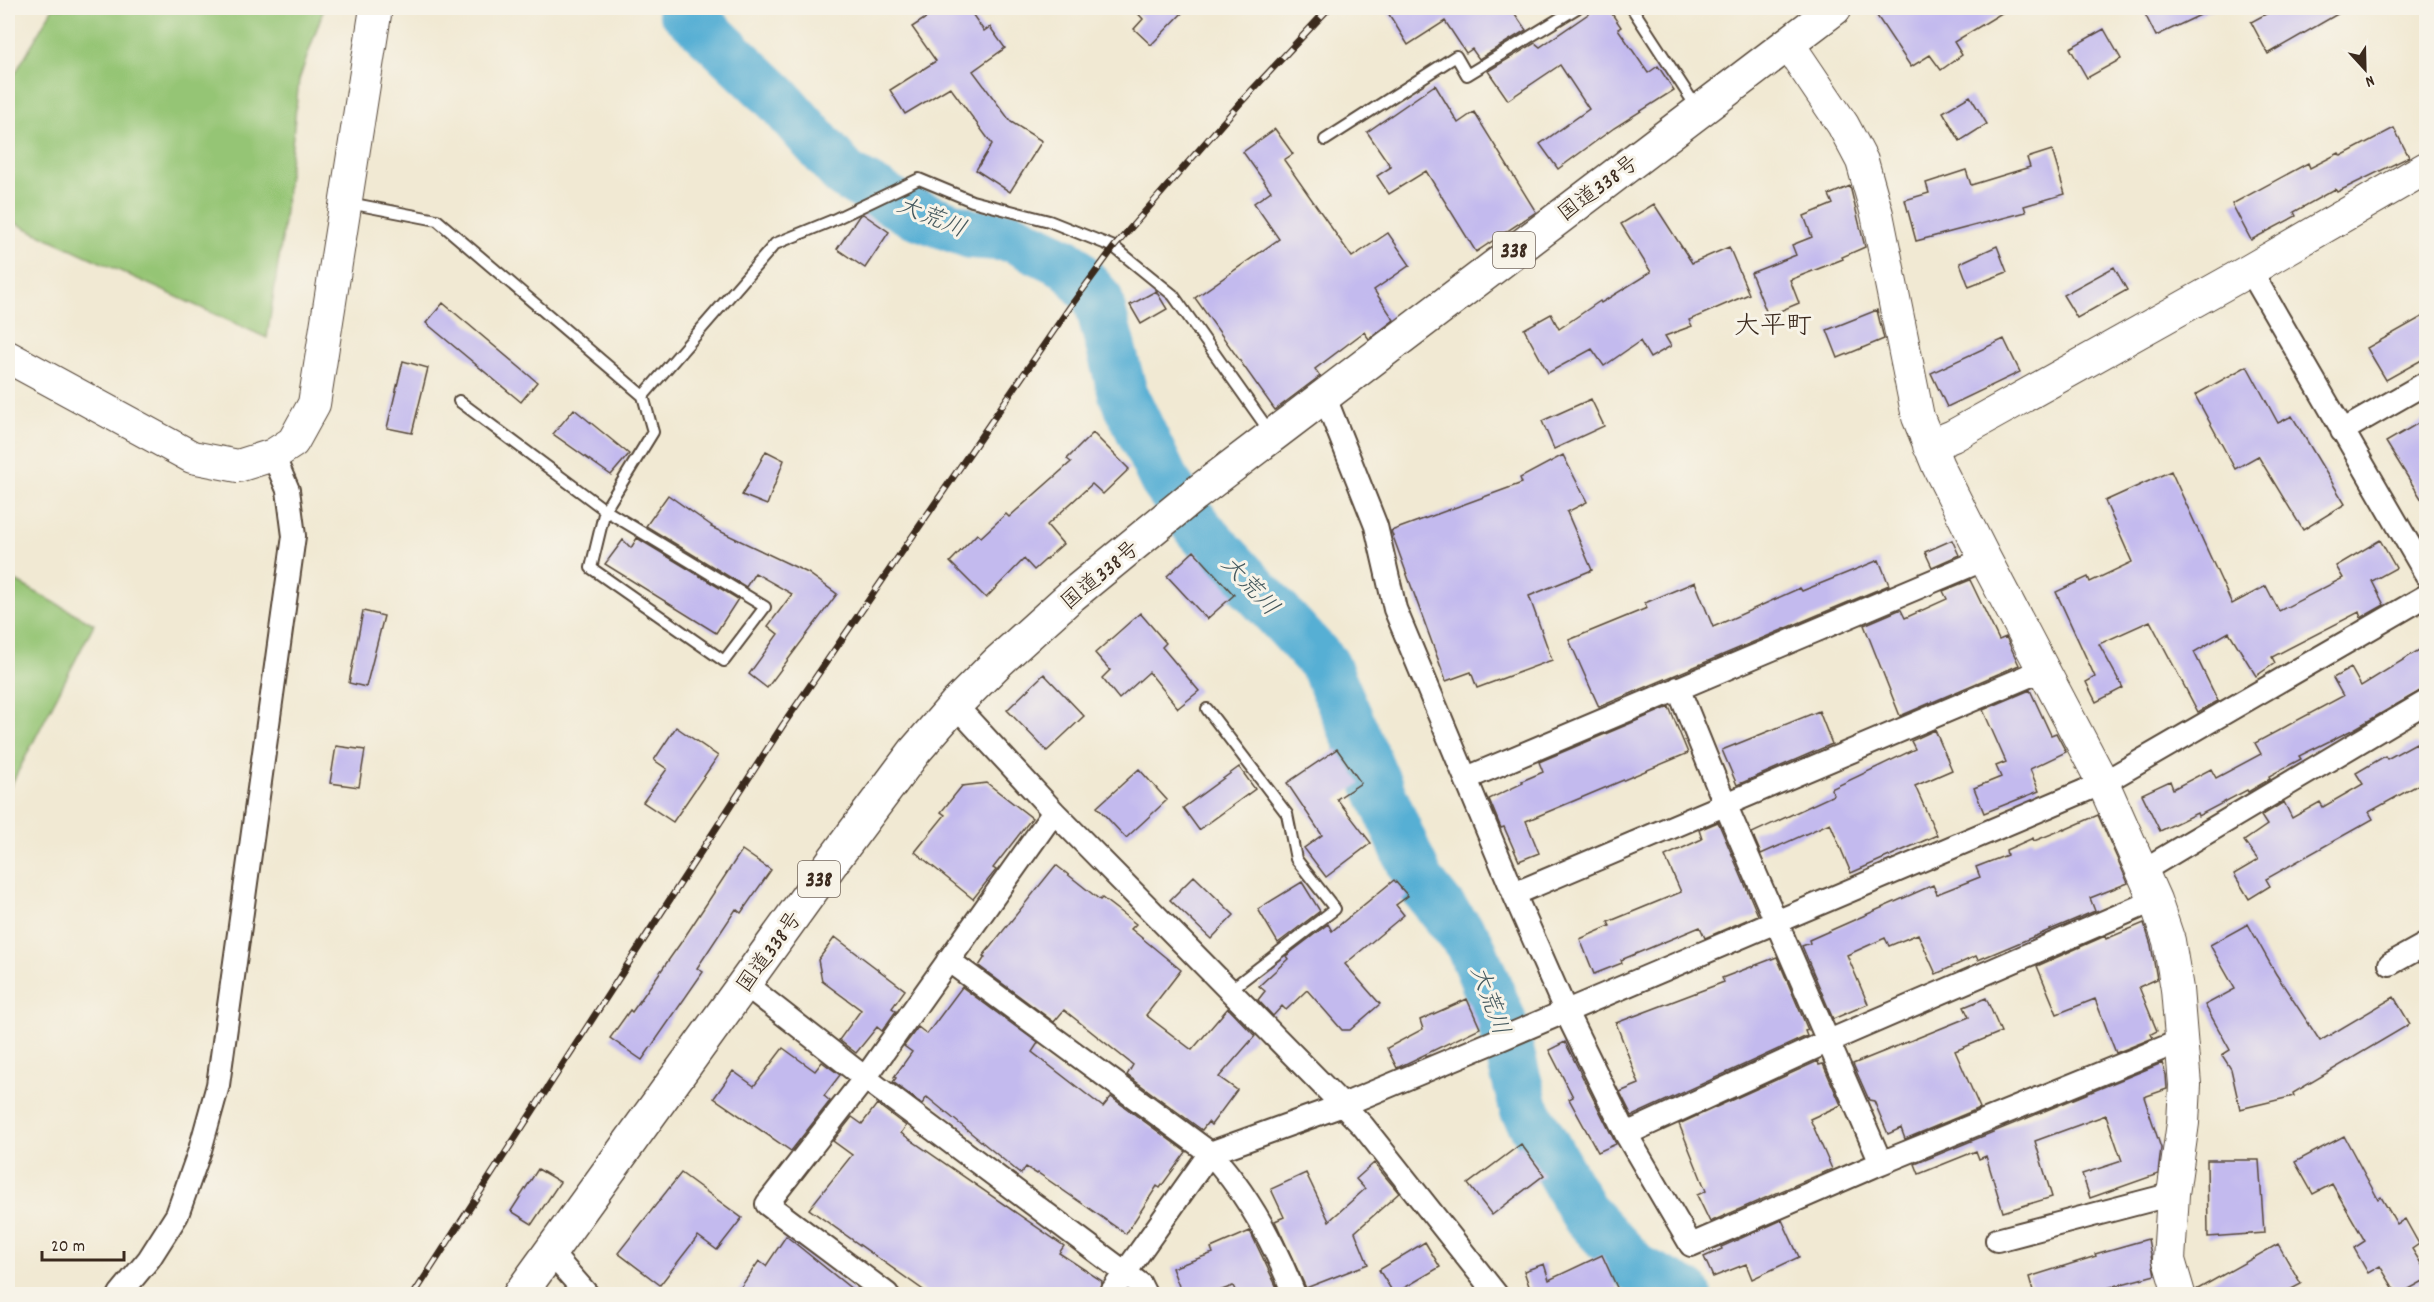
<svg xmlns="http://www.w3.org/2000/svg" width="2434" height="1302" viewBox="0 0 2434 1302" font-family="Dekko,'Klee One',sans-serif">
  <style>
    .green { fill: #95c574; stroke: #687849; stroke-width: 1.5 }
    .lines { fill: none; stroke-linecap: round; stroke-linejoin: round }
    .river { stroke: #57afd4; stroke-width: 50 }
    .building { fill: #c3baee }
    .lane-casing { stroke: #564739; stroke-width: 14 }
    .street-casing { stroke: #564739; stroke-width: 26 }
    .secondary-casing { stroke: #564739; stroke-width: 34 }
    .highway-casing { stroke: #564739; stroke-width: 36 }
    .lane { stroke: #fff; stroke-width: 10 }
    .street { stroke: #fff; stroke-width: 22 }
    .secondary { stroke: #fff; stroke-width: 32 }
    .highway { stroke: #fff; stroke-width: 33 }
    .rail-casing { stroke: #3b2a1e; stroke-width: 7 }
    .rail { stroke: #f7f3e8; stroke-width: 4.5; stroke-dasharray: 14; stroke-linecap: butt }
    .labels { text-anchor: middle; stroke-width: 6; stroke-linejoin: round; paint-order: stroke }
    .shield { fill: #f7f3e8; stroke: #73665b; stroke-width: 1.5 }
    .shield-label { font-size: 21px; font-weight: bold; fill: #3b2a1e }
    .street-label { font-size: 22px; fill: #3b2a1e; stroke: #f7f3e8 }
    .water-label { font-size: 24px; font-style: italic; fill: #45595e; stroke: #f7f3e8 }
    .quarter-label { font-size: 26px; fill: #3b2a1e; stroke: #f7f3e8 }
  </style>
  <rect width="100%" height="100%" fill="#f7f3e8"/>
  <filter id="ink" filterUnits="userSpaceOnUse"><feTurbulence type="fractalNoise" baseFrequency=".0167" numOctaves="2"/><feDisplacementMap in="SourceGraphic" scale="12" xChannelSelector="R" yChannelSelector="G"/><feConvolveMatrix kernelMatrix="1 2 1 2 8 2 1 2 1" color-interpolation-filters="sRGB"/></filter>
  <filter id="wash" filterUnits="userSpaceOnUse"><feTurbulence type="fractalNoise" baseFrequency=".008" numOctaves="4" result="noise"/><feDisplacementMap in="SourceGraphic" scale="24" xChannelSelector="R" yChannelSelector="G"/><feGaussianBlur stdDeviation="1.35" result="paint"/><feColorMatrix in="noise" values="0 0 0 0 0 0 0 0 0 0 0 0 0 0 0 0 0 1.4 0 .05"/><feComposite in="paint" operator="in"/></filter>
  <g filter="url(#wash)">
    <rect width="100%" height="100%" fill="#f1e9d3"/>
    <path class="green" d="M53 8H324L299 80 282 238 267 338 8 220V86Z
      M8 577 94 624 8 791Z"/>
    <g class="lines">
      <path class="river" d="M682 8 778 99 845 175 911 212 971 234 1012 237 1069 265 1098 299 1123 394 1164 480 1198 528 1325 665 1419 881 1469 943 1501 1019 1524 1108 1584 1213 1636 1268 1687 1294"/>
    </g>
    <g id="blocks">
      <path class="building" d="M941 8H968L984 31 990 27 1005 48 973 71 1011 122 1042 141 1010 192 976 170 992 144 950 87 905 114 890 90 936 61 912 27Z
        M1133 8H1187L1151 45 1134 29 1143 19Z
        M1385 8H1511L1526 30 1479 59 1472 49 1466 53 1445 21 1408 45Z
        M1597 8H1608L1621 27 1618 29 1648 73 1658 66 1674 90 1614 128 1558 169 1540 144 1589 109 1560 65 1508 100 1488 71 1535 43 1540 47Z
        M1889 8H2010L1954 42 1962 55 1941 70 1930 55 1911 67 1877 16Z
        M2142 8H2215L2156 36Z
        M2277 8H2348L2268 54 2251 22Z
        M2104 29 2121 59 2087 78 2070 48Z
        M1435 85 1458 123 1474 112 1536 212 1476 252 1426 171 1389 194 1377 176 1391 167 1367 132Z
        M1970 96 1987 124 1960 141 1943 112Z
        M2394 128 2409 157 2337 192 2335 189 2294 212 2296 216 2251 240 2232 204 2308 163 2310 168 2339 153 2341 156Z
        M1275 129 1293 154 1284 160 1352 257 1388 233 1410 265 1374 290 1394 320 1369 339 1364 332 1315 369 1320 376 1275 410 1195 298 1279 239 1254 203 1271 191 1243 152Z
        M2052 150 2065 194 2024 206 2026 212 1916 241 1905 200 1929 193 1926 183 1966 170 1971 185 2030 167 2027 158Z
        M1850 186 1865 247 1842 257 1843 259 1790 280 1799 303 1768 316 1751 273 1796 255 1792 245 1812 237 1804 216 1833 204 1829 195Z
        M1654 204 1692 263 1729 247 1749 294 1689 320 1692 326 1665 336 1671 346 1650 358 1640 341 1604 366 1592 349 1548 373 1524 329 1551 314 1559 329 1600 301 1601 303 1651 272 1621 224Z
        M863 214 889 232 865 268 837 249 859 216Z
        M1997 246 2007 272 1969 287 1960 263Z
        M2114 267 2127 290 2077 318 2063 295Z
        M1156 291 1167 309 1141 324 1130 305Z
        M443 303 537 382 521 402 426 323Z
        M1877 310 1884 339 1838 358 1827 330Z
        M2427 314V357L2386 380 2367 348Z
        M2004 339 2020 372 1947 407 1931 373Z
        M403 361 428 368 412 433 387 428Z
        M2247 366 2278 423 2292 416 2345 504 2303 530 2258 456 2235 469 2195 395Z
        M1591 399 1604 426 1554 449 1542 421Z
        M574 409 629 454 611 475 553 434Z
        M2427 418V508L2386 442Z
        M1093 433 1129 469 1103 494 1092 484 1047 525 1063 544 1034 570 1024 559 986 598 950 562 977 534 981 537 1006 514 1009 517 1071 462 1067 459Z
        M766 451 784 460 767 505 742 495Z
        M1563 455 1587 502 1567 512 1592 570 1529 596 1552 660 1477 688 1471 672 1446 681 1391 531 1522 483 1520 478Z
        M2171 471 2232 604 2266 586 2279 611 2343 578 2336 566 2380 540 2396 568 2372 581 2384 605 2361 618 2359 612 2272 657 2275 663 2256 676 2229 632 2194 652 2218 701 2198 712 2150 621 2099 644 2123 688 2096 702 2086 682 2095 677 2056 592 2088 577 2090 582 2132 562 2105 501Z
        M668 495 712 526 711 527 808 573 837 594 767 688 749 674 778 634 768 626 792 594 755 573 746 587 646 526Z
        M637 538 738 599 716 633 605 564 623 540 631 548Z
        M1952 540 1959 555 1932 567 1925 552Z
        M1194 551 1234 595 1207 619 1167 576Z
        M1879 560 1889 585 1599 707 1569 640 1647 608 1645 603 1695 582 1713 627 1800 588 1802 591Z
        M1970 580 1999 640 2006 637 2019 665 1900 716 1864 625 1899 610H1901L1905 618 1947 599 1943 591Z
        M363 611 384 616 366 687 349 683Z
        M1140 613 1166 643 1162 647 1199 691 1178 708 1149 672 1119 699 1102 678 1110 670 1095 653Z
        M2427 645V687L2354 729 2299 756 2301 759 2269 776 2270 779 2248 792 2247 790 2198 816 2197 813 2160 831 2142 794 2170 781 2173 789 2211 769 2216 778 2261 754 2255 743 2343 696 2333 678 2351 668 2361 686Z
        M1044 674 1084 716 1047 751 1007 710Z
        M2030 690 2051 735 2056 733 2066 752 2030 769 2039 791 1984 813 1974 788 2001 777 1996 766 2006 762 1983 710Z
        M1669 707 1688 753 1526 821 1539 853 1519 861 1504 827 1501 828 1489 799 1523 783 1522 781 1543 772 1539 762Z
        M1819 711 1832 744 1737 785 1722 750Z
        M676 727 718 756 673 822 643 802 667 769 654 760Z
        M1935 730 1952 770 1915 786 1937 835 1851 873 1830 823 1761 854 1752 833 1834 795 1831 789 1915 749 1911 741Z
        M2427 741V780L2369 812 2373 819 2266 879 2270 886 2249 899 2234 874 2258 860 2244 841 2267 825 2261 816 2284 802 2292 818 2320 802 2323 807 2363 784 2356 773 2385 756 2387 759 2416 743 2418 746Z
        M336 746 365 750 359 787 330 783Z
        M1337 749 1361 783 1337 799 1371 843 1326 877 1304 848 1322 835 1287 783Z
        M1239 767 1255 789 1199 830 1183 808Z
        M1139 769 1167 800 1126 838 1097 807Z
        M987 783 1032 818 993 868 996 870 973 899 915 852 945 815 941 812 962 786Z
        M2098 815 2128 883 2090 898 2095 911 1978 960 1976 956 1936 974 1918 934 1889 946 1885 938 1847 955 1868 1004 1833 1019 1802 946 1810 943 1809 940 1933 885 1937 894 1980 877 1976 867 2007 855 2006 850 2033 838 2034 841 2064 829V830Z
        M1718 822 1758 915 1705 938 1700 927 1621 960 1622 963 1594 974 1580 939 1610 926 1608 922 1681 892 1665 856 1702 839 1699 830Z
        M742 850 771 870 741 913 736 909 697 968 703 972 642 1060 610 1038 630 1010 632 1012 682 941Z
        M1056 865 1100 900 1102 898 1136 924 1131 929 1181 970 1146 1015 1192 1050 1228 1008 1255 1036 1219 1077 1237 1090 1211 1125 1208 1122 1202 1130 1127 1075 1133 1065 1064 1010 1054 1022 979 966 985 957 983 956Z
        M1194 876 1234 915 1211 939 1170 900Z
        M1394 880 1408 896 1396 905 1404 915 1345 964 1380 1004 1350 1030H1342L1307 990 1286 1010 1282 1006 1273 1016 1258 1000 1265 991 1259 986 1288 959 1286 956 1328 924 1332 931Z
        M1302 882 1320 911 1278 943 1258 909Z
        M2144 923 2151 945 2157 979 2139 987 2157 1031 2151 1034 2153 1038 2116 1053 2095 999 2057 1014 2037 966 2105 936 2106 939Z
        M2248 924 2276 974 2320 1041 2394 997 2410 1024 2293 1093 2294 1096 2240 1109 2231 1069 2222 1055 2230 1050 2205 1005 2235 989 2210 945Z
        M835 937 905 990 892 1008 896 1011 882 1031 877 1027 856 1053 839 1040 861 1010 822 981 818 960Z
        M1777 957 1808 1030 1805 1031 1807 1036 1632 1116 1620 1092 1639 1084 1616 1023 1724 982 1722 978Z
        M962 987 1038 1043 1032 1052 1103 1107 1111 1097 1186 1152 1160 1188 1157 1186 1126 1234 1038 1173 1037 1174 1026 1167 1021 1174 927 1097 922 1104 893 1082 896 1078 894 1077 912 1052 904 1046 918 1027 927 1034Z
        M1986 998 2001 1032 1955 1051 1980 1108 1905 1139 1901 1128 1888 1134 1874 1101 1869 1100 1853 1064 1969 1017 1964 1007Z
        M1467 999 1480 1028 1397 1068 1387 1048 1423 1029 1420 1020Z
        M1565 1042 1616 1144 1598 1152 1569 1099 1573 1097 1549 1050Z
        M783 1048 815 1071 822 1062 840 1075 824 1096 830 1101 791 1151 714 1098 733 1071 754 1086Z
        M1818 1061 1819 1065 1823 1064 1841 1105 1810 1119 1832 1169 1710 1222 1697 1195 1706 1191 1679 1124Z
        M2162 1063 2166 1075 2167 1089 2144 1097 2161 1148 2158 1174 2090 1198 2082 1174 2122 1161 2106 1115 2035 1141 2052 1197 2003 1212 1986 1156 1979 1159 1976 1151 1919 1174 1915 1164Z
        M877 1104 906 1126 901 1133 1064 1246 1059 1253 1102 1281 1097 1294H929L809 1209 852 1155 833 1141 852 1117 862 1124Z
        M2344 1136 2378 1199 2381 1197 2397 1224 2405 1219 2419 1244 2412 1249 2427 1273V1279L2400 1294H2397L2380 1266 2368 1273 2354 1248 2365 1241 2332 1184 2313 1194 2295 1162Z
        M1521 1144 1544 1175 1492 1215 1468 1184Z
        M2207 1160H2259L2264 1233 2208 1237Z
        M1374 1163 1399 1193 1355 1232 1368 1264 1306 1288 1275 1221 1284 1217 1271 1189 1306 1173 1329 1221 1365 1189 1356 1179Z
        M538 1169 560 1182 532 1224 511 1211Z
        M681 1173 742 1218 717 1250 698 1236 660 1285 618 1253Z
        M1782 1220 1799 1257 1752 1279 1746 1264 1713 1277 1704 1257 1722 1249 1721 1247Z
        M1250 1231 1280 1294H1237L1233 1286 1211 1294H1182L1172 1268 1213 1253 1211 1248Z
        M786 1236 858 1294H736L759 1261 766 1266Z
        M2148 1239 2155 1275 2085 1294H2034L2029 1277 2096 1256 2095 1254Z
        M1425 1242 1440 1267 1394 1294 1379 1270Z
        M2278 1244 2301 1284 2282 1294H2196V1290Z
        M1602 1255 1620 1294H1517L1530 1289 1524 1271 1544 1264 1549 1280Z"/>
    </g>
  </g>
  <g filter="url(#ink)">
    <use href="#blocks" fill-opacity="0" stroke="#564739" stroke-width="1.5"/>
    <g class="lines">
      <g class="lane-casing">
        <path id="lane" d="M1632 8 1697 108
          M1325 140 1456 56 1467 75 1577 8
          M349 203 437 220 643 396 653 432 605 510 459 401
          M643 396 775 244 831 221 919 179 972 201 1049 221 1114 247 1173 295 1270 432
          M605 510 765 607 724 661 591 568Z
          M1207 709 1287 814 1296 859 1335 909 1230 990"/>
      </g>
      <g class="street-casing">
        <path id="street" d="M2250 270 2426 574
          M1324 395 1376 526 1395 609 1514 894 1566 1012 1626 1134 1691 1245 1881 1163
          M2342 431 2426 383
          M1678 688 1725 804 1881 1163 2183 1040
          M955 705 1054 812 1363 1126 1496 1294
          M1467 778 1985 559
          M2142 871 2426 702
          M1514 894 2043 670
          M948 960 1210 1153C1248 1194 1274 1243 1294 1294
          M2390 964 2426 944
          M745 984 865 1078 1140 1284 1145 1294
          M1626 1134 1829 1041 2155 900
          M1997 1240 2173 1194
          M550 1252 587 1294
          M120 1294 149 1259 177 1215 200 1150 218 1085 294 536 288 490 273 455
          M887 1294 767 1204 865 1078 1054 812
          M1110 1294 1210 1153 1343 1105 1496 1041 2103 783 2426 596"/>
      </g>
      <g class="secondary-casing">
        <path id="secondary" d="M1789 45 1843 125 1862 161 1877 214 1918 417 1938 466 1985 559 2103 783 2155 900 2169 941 2177 989 2185 1085 2183 1123 2173 1194 2169 1260 2179 1294
          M8 357 192 457 238 466 273 455 293 442 314 404 376 8
          M1929 446 1953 436 2250 270 2426 168"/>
      </g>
      <g class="highway-casing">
        <path id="highway" d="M520 1294 835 858 915 751 955 705 998 662 1072 595 1194 495 1835 8"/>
      </g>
      <use href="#lane" class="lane"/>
      <use href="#street" class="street"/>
      <use href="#secondary" class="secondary"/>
      <use href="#highway" class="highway"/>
      <g class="rail-casing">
        <path id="rail" d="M414 1294 783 725 1070 307 1114 247 1242 101 1329 8"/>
      </g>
      <use href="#rail" class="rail"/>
    </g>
  </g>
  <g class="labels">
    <g class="shield">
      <rect x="1493" y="232" width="42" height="36" rx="4.5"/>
      <rect x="798" y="861" width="42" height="36" rx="4.5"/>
    </g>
    <g class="shield-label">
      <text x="1514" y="257">338</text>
      <text x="819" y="886">338</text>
    </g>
    <g class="street-label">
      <text transform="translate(1597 187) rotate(-37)" y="8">国道338号</text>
      <text transform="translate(1099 574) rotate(-40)" y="8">国道338号</text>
      <text transform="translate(768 951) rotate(-54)" y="8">国道338号</text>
    </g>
    <g class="water-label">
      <text transform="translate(932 216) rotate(22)" y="8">大荒川</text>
      <text transform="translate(1251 585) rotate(47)" y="8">大荒川</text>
      <text transform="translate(1491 1000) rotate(70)" y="8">大荒川</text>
    </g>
    <g class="quarter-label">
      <text x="1773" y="333">大平町</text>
    </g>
  </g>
  <rect width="2434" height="1302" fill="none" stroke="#f7f3e8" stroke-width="30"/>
  <g transform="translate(2365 69) rotate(158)" stroke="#f7f3e8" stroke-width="4.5" paint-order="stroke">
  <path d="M0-4.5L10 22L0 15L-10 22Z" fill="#3b2a1e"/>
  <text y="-9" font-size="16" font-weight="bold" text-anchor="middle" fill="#3b2a1e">N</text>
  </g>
  <path d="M42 1251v9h82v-9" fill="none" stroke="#3b2a1e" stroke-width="3"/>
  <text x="51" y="1251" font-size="18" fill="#3b2a1e" stroke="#f7f3e8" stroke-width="4.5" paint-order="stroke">20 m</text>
</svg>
